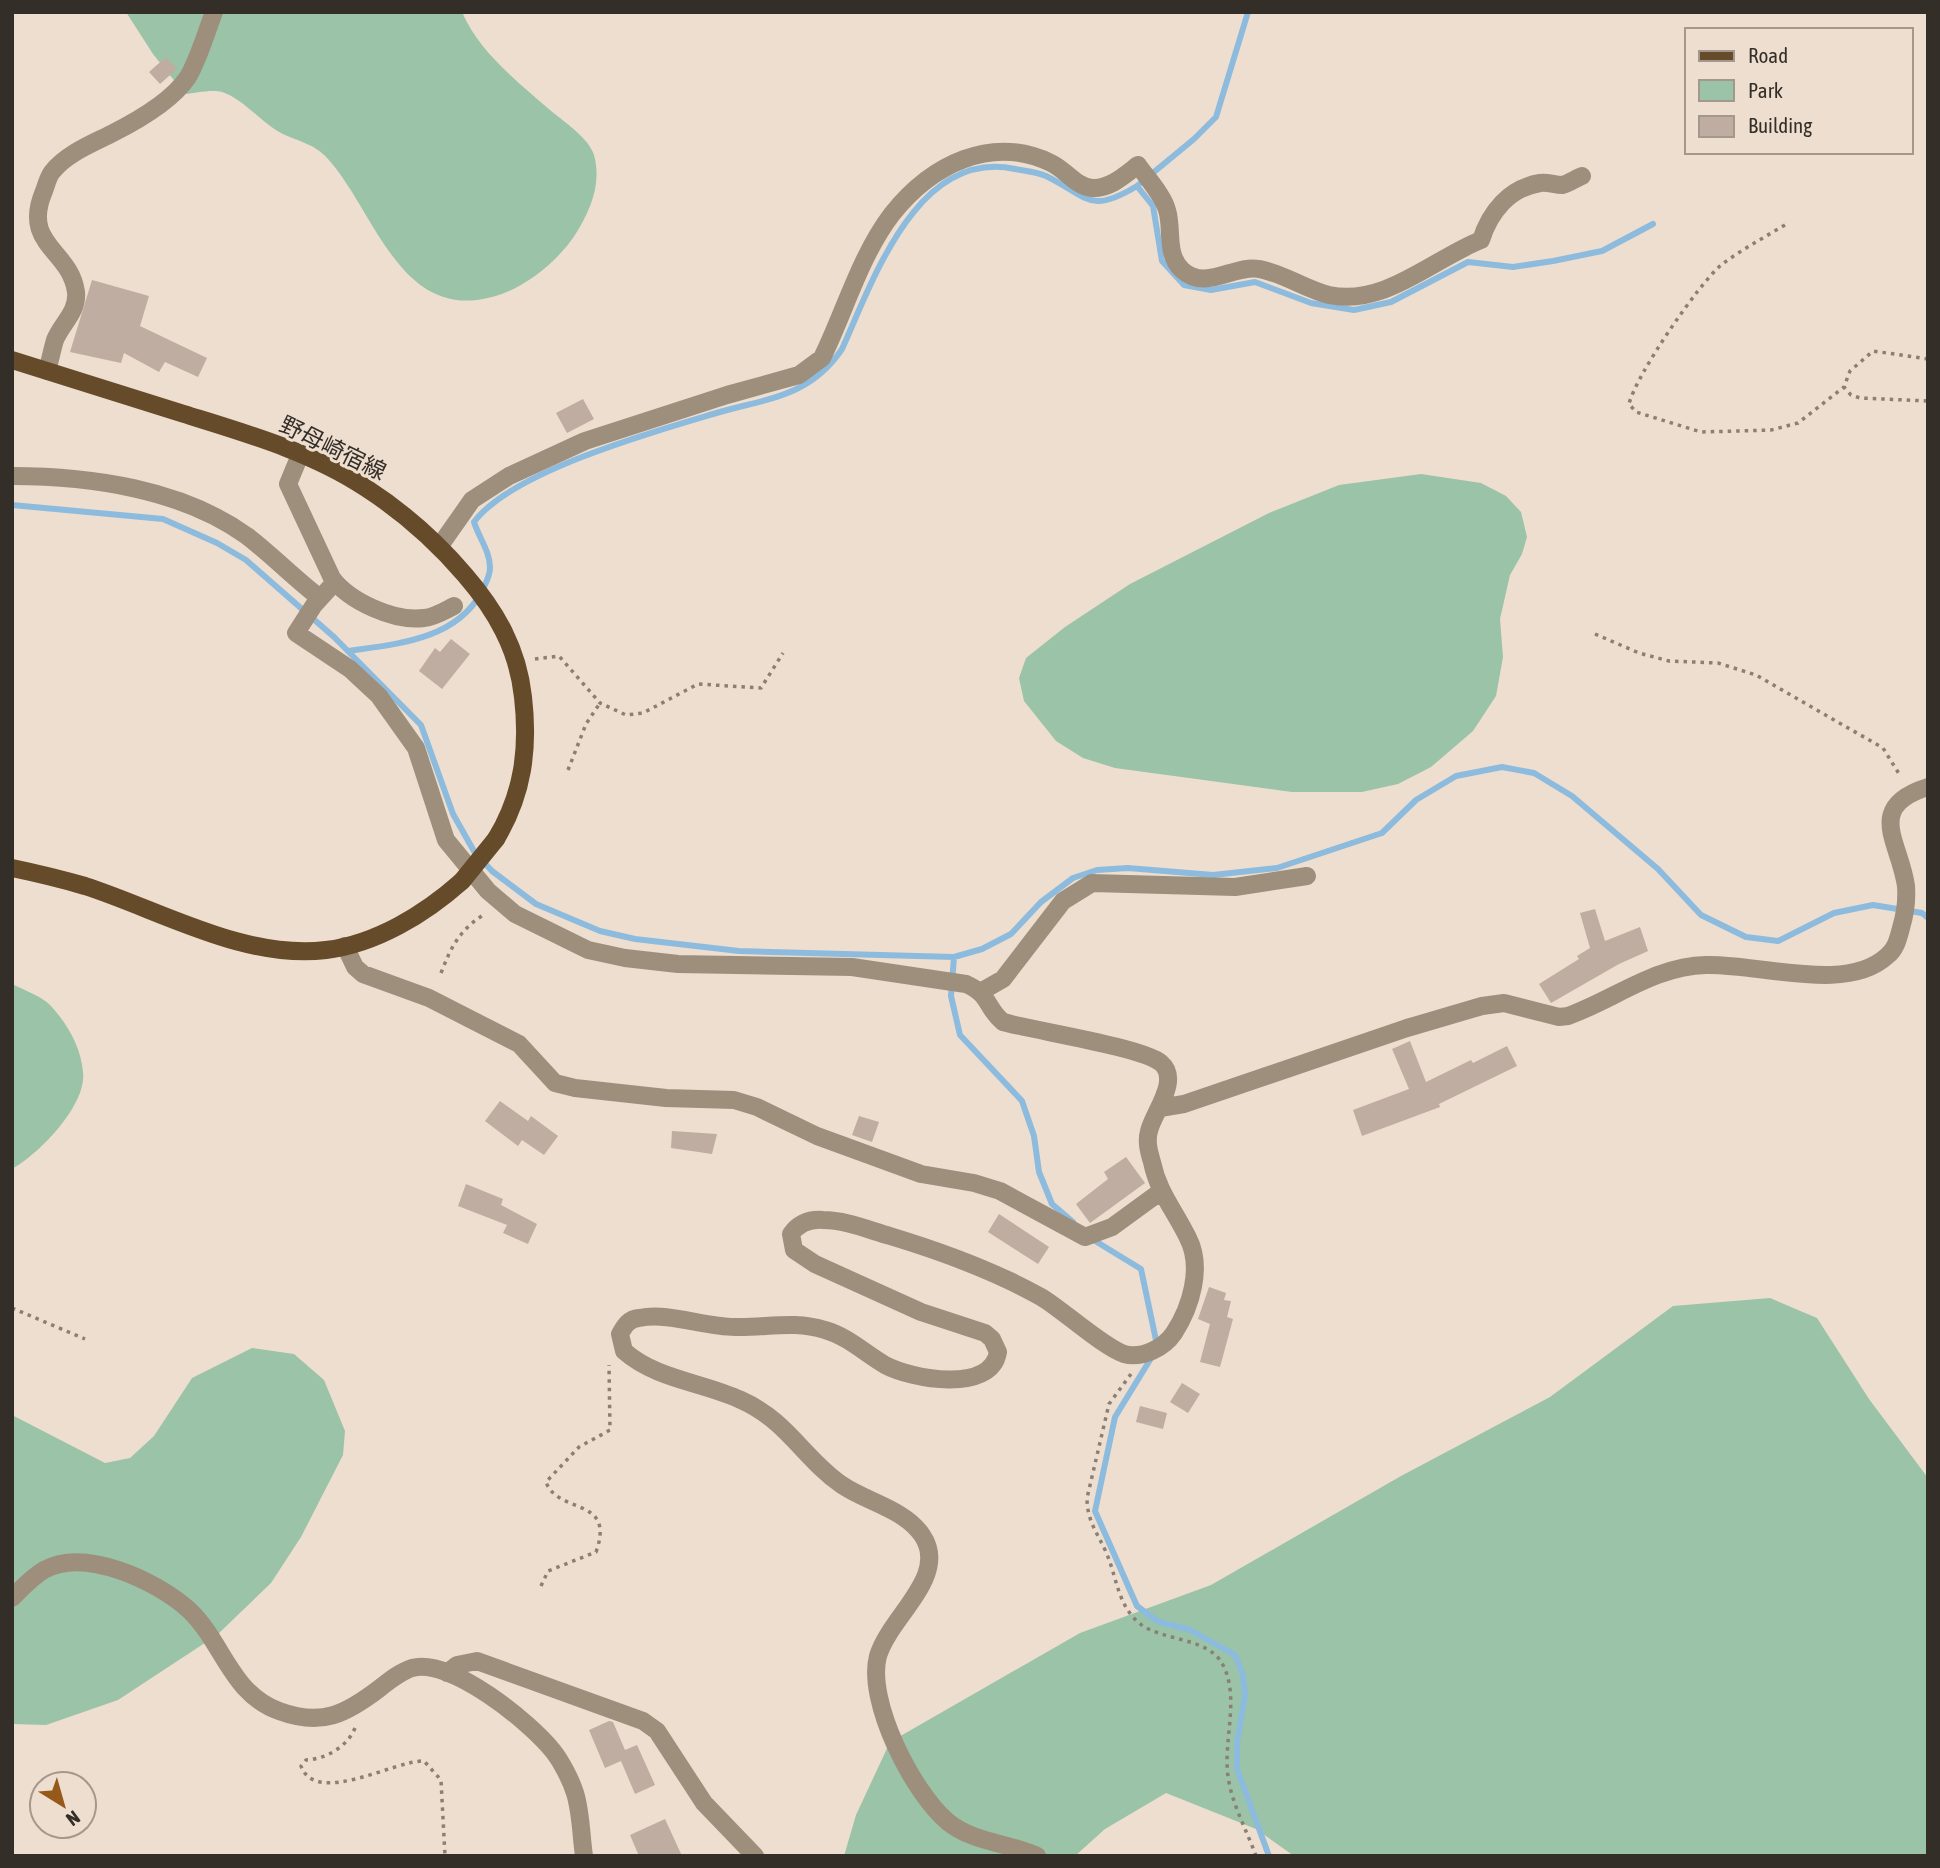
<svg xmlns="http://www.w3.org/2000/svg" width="1940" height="1868" viewBox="0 0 1940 1868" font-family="'Asap Condensed','Noto Sans JP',sans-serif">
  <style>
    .green { fill: #9ac3a8 }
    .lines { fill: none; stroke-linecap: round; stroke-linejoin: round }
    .stream { stroke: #8dbbde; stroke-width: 6 }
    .building { fill: #beada0 }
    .path { stroke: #8a7f75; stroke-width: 3.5; stroke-dasharray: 3.5 5; stroke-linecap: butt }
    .minor { stroke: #9e8f7d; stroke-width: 18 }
    .major { stroke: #654b2a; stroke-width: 18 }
    .major-bridge { stroke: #654b2a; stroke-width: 18 }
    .labels { text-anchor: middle; stroke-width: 6; stroke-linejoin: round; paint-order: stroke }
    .street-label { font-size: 23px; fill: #342e28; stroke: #eedecf }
  </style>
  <rect width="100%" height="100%" fill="#eedecf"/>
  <path class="green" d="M126 12H462C479 52 518 82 550 110 563 121 589 138 594 155 602 184 590 211 575 235 557 262 524 289 492 297 400 322 375 211 328 159 315 144 300 142 283 134 262 124 244 99 222 92 212 89 195 93 185 94L153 54Z
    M1421 474 1481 483 1506 496 1521 512 1527 537 1522 554 1510 575 1500 619 1503 657 1496 696 1473 731 1431 767 1398 784 1362 792H1292L1115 768 1083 758 1056 741 1024 701 1019 678 1026 658 1065 627 1130 584 1269 513 1339 485Z
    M12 984C24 990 41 996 50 1005 67 1023 81 1047 83 1072 87 1105 39 1154 12 1169Z
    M1770 1298 1817 1318 1869 1399 1928 1478V1856H1294L1256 1829 1166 1793 1105 1829 1075 1856H844L856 1815 890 1742 1080 1633 1211 1585 1401 1476 1550 1397 1673 1306Z
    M252 1348 294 1354 324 1380 345 1431 343 1455 301 1537 271 1583 217 1635 118 1700 46 1725 12 1724V1415L105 1463 130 1458 154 1436 192 1378Z"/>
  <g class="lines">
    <path class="stream" d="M1137 186 1194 139 1216 117 1248 12
      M12 505 163 519 217 543 246 560 334 637 421 725 453 814 475 853 492 871 536 904 600 931 635 939 739 951 954 957 982 949 1011 934 1041 902 1073 878 1097 870 1128 868 1213 875 1277 868 1382 833 1416 800 1456 776 1502 767 1534 773 1572 796 1658 869 1701 915 1746 937 1778 941 1834 913 1873 905 1922 913 1928 918
      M348 651C396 644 455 640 481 593 485 584 490 577 490 568 490 551 479 538 474 522 511 472 652 432 713 414 766 398 809 398 842 349 873 281 917 148 1015 169 1025 171 1037 172 1046 176 1089 197 1089 215 1137 186L1153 206 1162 261 1184 285 1211 290 1255 282 1311 303 1354 310 1391 302 1468 262 1513 267 1553 261 1602 251 1653 224
      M954 957 951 996 960 1035 1022 1101 1034 1136 1039 1172 1052 1204 1073 1222
      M1092 1239 1141 1269 1157 1345
      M1153 1355 1115 1417 1095 1511 1137 1606 1157 1621 1190 1630 1235 1655 1243 1675 1245 1695 1237 1743V1769L1269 1856"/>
  </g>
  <path class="building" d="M166 57 177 69 160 84 149 72Z
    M92 280 149 296 140 326 207 358 198 377 165 362 159 372 124 353 121 363 70 352Z
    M583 399 594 419 567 433 556 413Z
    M451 639 470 654 442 689 419 671 435 648 440 652Z
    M1595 909 1605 941 1640 927 1648 951 1619 964 1551 1003 1539 984 1579 959 1577 956 1590 948 1580 913Z
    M1410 1041 1426 1082 1471 1060 1473 1063 1507 1046 1517 1066 1439 1104 1440 1107 1362 1136 1353 1110 1409 1089 1392 1049Z
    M500 1101 528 1121 531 1116 558 1136 544 1155 522 1140 518 1146 485 1121Z
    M859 1116 879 1122 872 1142 852 1135Z
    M672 1131 717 1134 712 1154 671 1148Z
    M1126 1157 1145 1183 1090 1223 1076 1204 1108 1179 1104 1172Z
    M466 1184 503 1199 501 1205 537 1224 528 1244 503 1233 507 1225 458 1206Z
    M999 1214 1049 1247 1038 1264 988 1232Z
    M1209 1287 1226 1293 1224 1300 1231 1301 1227 1317 1233 1319 1220 1367 1200 1362 1210 1324 1198 1319Z
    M1182 1383 1200 1394 1188 1413 1170 1402Z
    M1140 1406 1167 1413 1163 1429 1136 1422Z
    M609 1721 613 1722 625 1750 637 1745 655 1785 635 1794 621 1761 605 1768 589 1730Z
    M665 1819 682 1856H639L630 1835Z"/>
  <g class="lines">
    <path class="path" d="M1785 225C1763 238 1741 250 1721 265 1698 285 1636 375 1629 404L1636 412 1701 432 1771 430 1798 423 1844 387
      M1928 359 1873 351 1850 371 1844 387 1851 395 1860 398 1928 401
      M1595 634 1639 653 1669 661 1718 663 1756 675 1883 748 1901 777
      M535 659 559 656 600 703 626 715 643 713 698 684 761 688 783 653
      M568 770 586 724 600 703
      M441 973C451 947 460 929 485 914
      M12 1308 85 1339
      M1131 1374 1109 1404 1087 1498C1087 1521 1097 1532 1106 1552 1117 1577 1117 1604 1139 1623 1162 1642 1208 1636 1223 1665 1240 1698 1223 1741 1228 1776 1231 1802 1247 1831 1256 1856
      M541 1586 548 1571 596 1552C616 1496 558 1515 546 1482L579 1447 610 1430 609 1365
      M355 1728C347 1747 326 1759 306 1760L301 1766C316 1807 395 1760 424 1761L441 1780 445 1856"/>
    <path class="minor" d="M47 371C50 361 52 350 55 340 62 323 78 312 76 292 70 249 21 245 44 191 46 186 48 177 52 172 66 154 91 144 111 134 135 122 172 101 188 77 199 58 206 33 214 12
      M300 455 288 484 332 578C349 601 394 622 424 618 435 617 444 611 454 606
      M12 476C90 476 182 489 247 536 272 555 295 579 320 598
      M439 547 472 500 509 476 585 441 727 395 799 375 822 358C845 311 860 256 892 214 931 165 991 134 1051 163 1066 170 1075 186 1092 188 1110 189 1125 175 1138 165 1147 178 1163 195 1167 210 1173 228 1165 254 1182 270 1206 292 1234 264 1259 269 1283 273 1305 289 1329 295 1384 307 1433 259 1481 240 1490 212 1509 188 1540 183 1548 182 1555 185 1562 185 1568 184 1576 178 1582 176
      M335 582 314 605 296 633 350 669 379 696 416 748 446 840 488 891 515 914 588 950 625 958 678 964 852 967 966 984C991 995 985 1007 1003 1022 1035 1031 1141 1047 1161 1063 1181 1080 1153 1113 1149 1131 1146 1142 1149 1152 1152 1162 1158 1192 1175 1211 1188 1238 1203 1267 1191 1307 1174 1333 1164 1348 1142 1359 1124 1354 1103 1347 1063 1310 1041 1297 993 1270 943 1252 890 1236 869 1230 845 1220 823 1220 810 1219 799 1223 791 1234L794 1250 815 1264 921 1312 985 1333 992 1339 998 1352C991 1394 911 1379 885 1365 866 1354 847 1336 825 1330 794 1320 766 1328 735 1327 703 1327 670 1312 639 1318 629 1319 625 1325 620 1334L624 1351C657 1380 703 1382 741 1400 788 1421 803 1458 842 1485 867 1502 904 1509 922 1535 950 1576 890 1616 878 1656 866 1701 913 1793 948 1822 972 1842 1009 1843 1037 1856
      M345 946 355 967 363 974 429 998 519 1044 555 1083 575 1088 666 1098 734 1100 757 1107 817 1136 921 1174 974 1183 1000 1191 1085 1237 1112 1227 1160 1192
      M982 991 1003 979 1063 901 1092 883 1235 887 1307 876
      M1160 1108 1184 1104 1407 1028 1482 1006 1504 1003 1559 1017 1568 1016C1615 999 1655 966 1706 965 1758 963 1846 994 1887 956 1896 949 1898 939 1901 928 1905 915 1907 900 1906 886 1900 842 1864 807 1928 787
      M12 1598C22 1588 32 1577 44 1570 85 1547 157 1581 189 1610 223 1642 231 1694 279 1711 322 1727 346 1714 380 1688 390 1680 400 1672 412 1668 450 1657 530 1722 553 1751 561 1761 571 1780 575 1793 581 1812 581 1835 584 1856
      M447 1673 457 1665 477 1661 643 1721 657 1731 704 1803 755 1856"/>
    <path class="major" d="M12 360C70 378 127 396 184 414 245 433 312 452 366 488 403 512 436 541 465 575 496 611 518 649 523 697 529 749 523 794 496 839
      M12 868C36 873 61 879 85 886 160 910 244 960 326 950 376 944 425 914 462 881"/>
    <path class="major-bridge" d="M462 881 496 839"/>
  </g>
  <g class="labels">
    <g class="street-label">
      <text transform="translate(333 448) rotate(26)" y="8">野母崎宿線</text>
    </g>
  </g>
  <rect width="1940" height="1868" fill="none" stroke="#342e28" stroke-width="28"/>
  <rect x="1685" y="28" width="228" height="126" fill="#eedecf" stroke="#a4988c" stroke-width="2"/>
  <rect x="1699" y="51" width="35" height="10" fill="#654b2a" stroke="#a4988c" stroke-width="2"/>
  <text x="1748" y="63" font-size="21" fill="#342e28">Road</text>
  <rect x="1699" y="80" width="35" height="21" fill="#9ac3a8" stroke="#a4988c" stroke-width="2"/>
  <text x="1748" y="98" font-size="21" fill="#342e28">Park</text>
  <rect x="1699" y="116" width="35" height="21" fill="#beada0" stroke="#a4988c" stroke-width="2"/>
  <text x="1748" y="133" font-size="21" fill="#342e28">Building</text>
  <g transform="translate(63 1805) rotate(143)"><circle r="33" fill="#eedecf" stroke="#a4988c" stroke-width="2"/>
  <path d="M0-5L12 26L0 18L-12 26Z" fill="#95591a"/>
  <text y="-10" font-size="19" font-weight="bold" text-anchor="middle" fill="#342e28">N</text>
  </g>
</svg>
